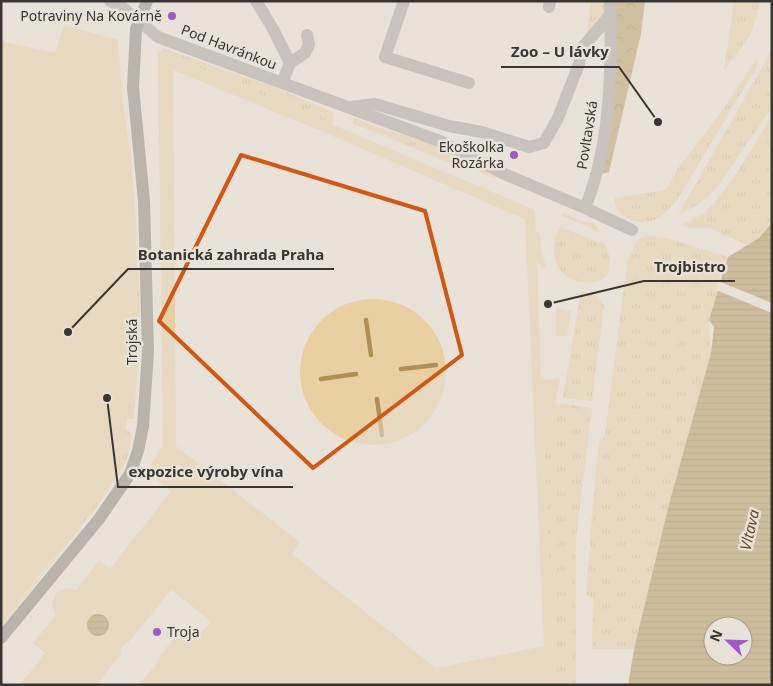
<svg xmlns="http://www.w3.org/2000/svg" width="773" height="686" viewBox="0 0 773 686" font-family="'Noto Sans',sans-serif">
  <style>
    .grass { fill: url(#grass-tufts) }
    .forest { fill: url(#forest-crowns) }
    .garden { fill: #e9d0a2; fill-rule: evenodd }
    .water { fill: url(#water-rules); fill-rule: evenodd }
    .pier { fill: #e8e2d9 }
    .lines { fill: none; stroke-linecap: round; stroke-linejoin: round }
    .stream { stroke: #b08f51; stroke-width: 4.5 }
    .street { stroke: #a29f9b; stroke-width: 12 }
    .secondary { stroke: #827f79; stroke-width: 12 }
    .marked { fill: none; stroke: #d65610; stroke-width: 4; stroke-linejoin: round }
    .poi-dot { fill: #a257ca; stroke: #e8e2d9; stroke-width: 2 }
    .labels { text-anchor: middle; stroke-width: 5; stroke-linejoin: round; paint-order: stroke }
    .poi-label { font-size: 14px; fill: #383632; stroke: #e8e2d9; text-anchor: end }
    .street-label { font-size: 14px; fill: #383632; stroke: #e8e2d9 }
    .water-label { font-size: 15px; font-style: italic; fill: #654e1e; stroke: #e8e2d9 }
    .leader { fill: none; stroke: #383632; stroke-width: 2 }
    .callout-dot { fill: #383632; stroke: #e8e2d9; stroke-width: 2 }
    .callout-label { font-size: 15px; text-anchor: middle; font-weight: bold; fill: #383632; stroke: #e8e2d9; stroke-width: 5; stroke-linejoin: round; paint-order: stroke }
  </style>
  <defs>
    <pattern id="grass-tufts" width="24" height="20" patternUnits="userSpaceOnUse" patternTransform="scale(1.25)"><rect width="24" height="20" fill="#e9d0a2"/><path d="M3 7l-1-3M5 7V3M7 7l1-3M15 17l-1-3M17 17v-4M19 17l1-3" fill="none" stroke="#c9b38c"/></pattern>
    <pattern id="forest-crowns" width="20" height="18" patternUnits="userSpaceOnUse" patternTransform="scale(1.25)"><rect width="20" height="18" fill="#b9995b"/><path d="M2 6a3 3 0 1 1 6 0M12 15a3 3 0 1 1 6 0" fill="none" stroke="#977e4c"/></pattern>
    <pattern id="water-rules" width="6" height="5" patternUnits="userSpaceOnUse" patternTransform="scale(1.25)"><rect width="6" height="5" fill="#b08f51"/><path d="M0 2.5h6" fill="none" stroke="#907644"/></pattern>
  </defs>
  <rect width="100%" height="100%" fill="#e8e2d9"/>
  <path class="grass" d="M591 1H608L605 14 586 39Z
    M734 1H761L750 36 724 71Z
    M772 45V107L718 186 699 204 678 215 767 59Z
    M163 48 277 88 333 112 334 120 331 124 161 52Z
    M758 57 756 68 677 200C672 205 666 213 660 217 642 228 617 220 614 198L666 190 678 168 720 114Z
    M772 115 771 225 759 238 747 245 709 228H689L682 225C689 221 699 217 706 211 733 185 752 147 772 115Z
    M355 118 380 128 450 150 495 177V178L470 168 467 170 352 123Z
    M563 213 586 223 593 222 600 232 562 216Z
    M560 227 606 245 610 259 608 275C600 282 593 284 582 282 553 277 548 250 560 227Z
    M536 230C544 238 539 245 542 255 543 260 546 262 546 268H543L537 262Z
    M648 235 667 238 728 257 709 320 711 353 669 504 634 649H592L593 599 586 594 594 489 599 443 605 435 627 263 637 240Z
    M136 266 139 272 140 331 134 419H127C133 368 137 317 136 266Z
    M581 291 596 296 604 305 592 401 563 398Z
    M556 403 592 408 576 537V685H554L544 439 549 438Z
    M126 430 131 433 132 436 128 455 124 467 93 512 1 627V624L39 578 122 466Z"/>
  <path class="forest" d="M616 1H645L641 34 609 172 601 174Z"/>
  <path class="garden" d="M64 25 118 40 123 105 131 159 136 219 137 289 132 375 122 466 109 487 1 624V41L55 53Z
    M158 51 535 210 541 377H544L545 380 560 378 549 439H544L554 685H138L158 662 157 660 183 626 197 638 211 621 171 590 128 643 126 642 120 650 122 652 97 685H20L45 653 33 643 56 615 52 604 56 593 65 588 76 590 99 560 110 569 171 491 147 472 145 473 163 446ZM173 70 335 137 525 219 544 646 436 668 292 554 300 542 176 446ZM107 619 109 626 91 633 87 627Z
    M300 372a73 73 0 1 1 146 0a73 73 0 1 1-146 0Z
    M556 308 571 311 567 336H556Z"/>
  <path class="water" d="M772 223V685H628L634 649 669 504 711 353 714 327 709 320 728 257 759 238ZM713 626H743V656H713Z
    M87 625a11 11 0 1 1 22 0a11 11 0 1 1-22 0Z"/>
  <path class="pier" d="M718 281 772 303V313L716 290Z"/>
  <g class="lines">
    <path class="stream" d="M366 320 371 355
      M401 369 436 365
      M321 379 356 374
      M377 399 382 435"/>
    <path class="street" d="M110 1 122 7 158 37 442 142 502 173 585 208 632 230
      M256 1 273 29 290 63 282 83
      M404 1 385 57 469 83
      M549 7 550 1
      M290 63 305 53 309 45 307 35
      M351 107 375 104 449 126 482 132 529 147 544 143 558 118 579 64 582 48 611 14
      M585 208C611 144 612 69 610 1"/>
    <path class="secondary" d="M1 638 99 519 130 474 138 451 143 426 148 352 144 201 133 87 136 29 147 1"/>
  </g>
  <path d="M0 0H773V686H0ZM241 155 425 211 462 355 313 468 159 321Z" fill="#e8e2d9" fill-opacity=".55" fill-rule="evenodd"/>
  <path class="marked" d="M241 155 425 211 462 355 313 468 159 321Z"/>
  <g class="poi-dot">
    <circle cx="172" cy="16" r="5"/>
    <circle cx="514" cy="155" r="5"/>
    <circle cx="157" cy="632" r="5"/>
  </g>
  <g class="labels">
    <g class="poi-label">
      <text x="162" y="21">Potraviny Na Kovárně</text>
      <text x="504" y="152">Ekoškolka<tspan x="504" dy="16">Rozárka</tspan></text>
      <text x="167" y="637" text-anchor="start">Troja</text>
    </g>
    <g class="street-label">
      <text transform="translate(229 47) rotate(21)" y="5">Pod Havránkou</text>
      <text transform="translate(587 135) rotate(-81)" y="5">Povltavská</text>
      <text transform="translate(132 342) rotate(-90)" y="5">Trojská</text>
    </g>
    <g class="water-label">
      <text transform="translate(750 530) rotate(-77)" y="5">Vltava</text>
    </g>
  </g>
  <path class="leader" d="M658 122L619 67H501M68 332L128 269H334M548 304L644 281H735M107 398L118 487H293"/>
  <g class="callout-dot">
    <circle cx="658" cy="122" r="5"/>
    <circle cx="68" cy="332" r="5"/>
    <circle cx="548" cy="304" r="5"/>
    <circle cx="107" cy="398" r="5"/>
  </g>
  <g class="callout-label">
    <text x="560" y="57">Zoo – U lávky</text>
    <text x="231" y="260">Botanická zahrada Praha</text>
    <text x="690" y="272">Trojbistro</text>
    <text x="206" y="477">expozice výroby vína</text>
  </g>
  <rect width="773" height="686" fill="none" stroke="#383632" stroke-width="5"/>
  <g transform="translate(728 641) rotate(293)"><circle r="24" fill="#e8e2d9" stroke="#a29d96"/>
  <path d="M0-4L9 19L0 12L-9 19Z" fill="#a257ca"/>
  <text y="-8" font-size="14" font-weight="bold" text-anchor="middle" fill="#383632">N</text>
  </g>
</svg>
